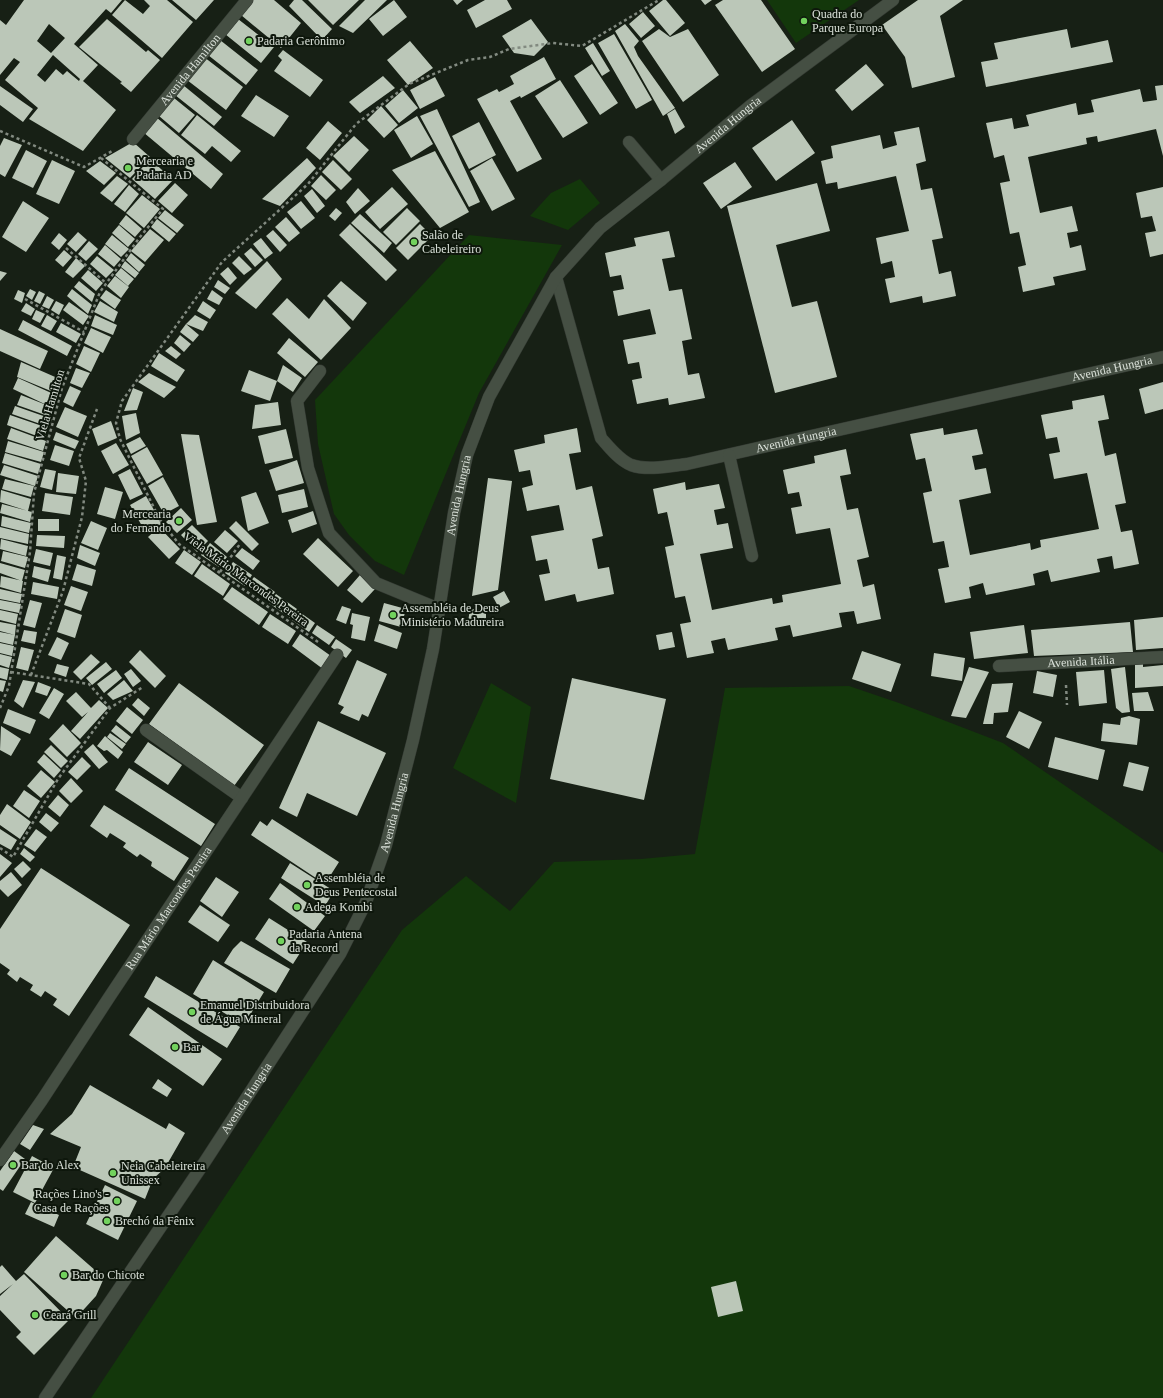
<svg xmlns="http://www.w3.org/2000/svg" width="1163" height="1398" viewBox="0 0 1163 1398" font-family="Georgia,serif">
  <style>
    .green { fill: #13370b }
    .building { fill: #bbc7b8; fill-rule: evenodd }
    .lines { fill: none; stroke-linecap: round; stroke-linejoin: round }
    .lane-casing { stroke: #333932; stroke-width: 13 }
    .street-casing { stroke: #333932; stroke-width: 13 }
    .path { stroke: #828a80; stroke-width: 2.5; stroke-dasharray: 3 3; stroke-linecap: butt }
    .lane { stroke: #454f43; stroke-width: 12 }
    .street { stroke: #454f43; stroke-width: 12 }
    .poi-dot { fill: #72d25d; stroke: #0e170c; stroke-width: 1.5 }
    .labels { text-anchor: middle; stroke-width: 4; stroke-linejoin: round; paint-order: stroke }
    .poi-label { font-size: 12px; fill: #dae1d9; stroke: #0e170c; text-anchor: start }
    .street-label { font-size: 12px; fill: #dae1d9; stroke: #0e170c }
  </style>
  <rect width="100%" height="100%" fill="#172015"/>
  <path class="green" d="M767 0H859L796 43Z
    M580 179 600 203 568 230 530 216 551 193Z
    M469 235 562 245 479 393 404 575 375 561 349 535 334 514 318 444 315 400Z
    M491 683 531 707 516 803 453 768Z
    M849 686 899 703 1003 743 1163 853V1398H91L402 930 466 876 510 911 554 862 641 859 695 854 725 688Z"/>
  <path class="building" d="M24 0H122L111 13 106 9 74 44 98 65 83 81 116 110 83 151 29 119 38 108 5 80 20 62 14 58 0 75V20L6 25ZM49 24 65 38 51 53 37 41ZM53 55 80 79 79 81 67 71 63 75 56 69 45 82 37 75Z
    M125 0 143 14 150 6 144 0H167L193 22 162 58 112 15Z
    M172 0H214L196 20Z
    M253 0H274L301 23 281 48 241 15Z
    M294 0H302L332 29 322 40 289 6Z
    M308 0H359L333 25Z
    M365 0H387L353 33 339 26Z
    M394 0 407 17 383 36 369 19Z
    M453 0H463L457 5Z
    M485 0H507L512 9 476 28 467 10Z
    M663 0H666L685 23 670 36 649 11Z
    M701 0H712L705 5Z
    M723 0H761L795 49 762 72 715 5Z
    M918 0H963L940 16 955 77 912 88 905 57 882 25Z
    M643 12 655 26 641 38 629 24Z
    M107 19 146 52 148 50 160 60 131 92 120 83 122 82 79 47Z
    M238 19 274 47 261 63 225 34Z
    M531 19 548 42 534 56 514 53 502 36Z
    M625 24 639 41 634 47 638 56 675 108 663 116 615 31Z
    M659 29 670 37 688 29 719 75 683 102 642 41Z
    M1067 29 1071 48 1108 40 1113 62 986 87 981 62 998 59 994 43Z
    M614 34 652 100 636 109 598 43Z
    M220 40 258 70 246 85 208 55Z
    M410 41 433 68 408 85 387 60Z
    M593 43 610 71 602 76 585 48Z
    M283 50 323 80 310 97 274 71 282 60 278 56Z
    M204 57 243 87 226 110 187 80Z
    M544 57 556 79 521 98 520 96 510 101 542 159 517 172 477 99 497 89 499 92 514 84 510 76Z
    M592 64 618 103 600 115 574 76Z
    M866 64 884 85 852 111 835 90Z
    M383 76 395 88 360 113 349 102Z
    M435 77 445 96 420 109 410 90Z
    M560 80 588 123 563 138 535 96Z
    M183 85 222 117 214 126 175 95Z
    M1163 85V156L1156 129 1098 142 1097 136 1086 138 1087 144 1028 157 1040 213 1072 206 1078 231 1067 233 1070 248 1081 245 1086 270 1053 277 1055 285 1023 292 1018 267 1026 265 1019 232 1010 234 1000 183 1010 181 1004 155 994 158 986 123 1012 118 1014 129 1029 126 1026 115 1076 103 1078 115 1094 112 1091 100 1140 89 1143 102 1157 100 1155 86Z
    M0 86 33 109 23 122 0 105Z
    M403 90 418 108 399 123 385 106Z
    M256 95 289 116 274 137 241 116Z
    M174 98 195 115 179 133 159 116Z
    M381 106 398 125 384 138 367 120Z
    M437 109 480 202 469 207 420 116Z
    M675 109 685 127 675 134 667 114Z
    M197 115 241 151 231 162 212 146 205 154 181 135Z
    M417 116 433 144 411 158 394 130Z
    M156 117 223 174 211 189 143 132Z
    M792 120 815 153 776 181 752 148Z
    M328 121 342 133 320 160 306 148Z
    M479 122 496 155 469 169 452 136Z
    M919 127 926 161 916 164 921 190 932 188 943 238 932 240 939 274 951 271 956 296 923 303 922 296 890 303 885 279 895 277 892 261 881 264 876 238 909 231 896 176 838 189 837 182 826 184 821 161 833 158 831 146 880 135 883 149 897 145 894 132Z
    M354 136 369 150 349 172 333 156Z
    M4 138 22 145 5 177 0 174V146Z
    M133 142 150 157 130 178 105 158Z
    M26 150 47 161 33 188 12 178Z
    M435 151 469 212 440 228 392 170Z
    M307 158 316 168 280 206 262 199Z
    M492 158 515 199 492 211 470 171Z
    M150 159 173 180 155 199 132 179Z
    M52 160 75 171 59 204 36 194Z
    M333 160 352 179 341 190 322 172Z
    M100 161 116 173 104 185 86 171Z
    M735 162 752 187 721 209 703 183Z
    M321 175 336 190 326 200 311 186Z
    M117 176 128 184 112 202 100 193Z
    M175 183 188 195 172 213 158 201Z
    M817 183 830 231 776 245 792 307 817 301 837 377 775 393 727 206Z
    M129 185 139 194 125 212 114 204Z
    M392 187 408 204 380 229 365 212Z
    M1163 187V254L1150 257 1145 233 1156 231 1152 216 1141 218 1136 193Z
    M358 188 370 201 355 214 346 202Z
    M312 189 325 206 317 213 304 196Z
    M142 195 160 209 144 228 126 213Z
    M23 201 49 218 26 252 2 237Z
    M301 201 315 218 301 229 287 212Z
    M336 208 342 213 335 221 329 216Z
    M407 208 420 221 396 245 383 232Z
    M165 210 184 225 177 233 158 218Z
    M360 214 392 243 384 253 351 223Z
    M126 215 142 229 135 237 119 224Z
    M286 217 300 233 289 242 275 227Z
    M157 219 176 234 169 242 151 227Z
    M350 224 397 270 386 281 339 235Z
    M420 224 432 236 408 260 396 248Z
    M119 225 135 239 128 247 112 233Z
    M150 229 164 240 145 262 131 251Z
    M273 230 287 245 280 252 266 236Z
    M669 231 675 257 662 259 669 291 682 289 692 339 682 341 688 375 699 373 705 398 669 405 668 398 637 404 632 380 642 378 639 362 628 364 623 340 656 334 650 309 618 316 613 291 624 289 621 275 610 277 605 253 636 246 634 238Z
    M78 232 87 240 76 252 67 244Z
    M59 233 67 240 59 250 51 243Z
    M112 235 129 249 121 257 105 244Z
    M261 238 273 253 265 259 253 244Z
    M89 241 98 249 86 261 78 254Z
    M105 245 121 259 114 267 98 254Z
    M251 248 263 260 255 267 244 254Z
    M64 250 72 257 63 267 55 260Z
    M131 253 145 265 139 272 126 260Z
    M97 256 114 270 106 278 90 264Z
    M239 256 252 269 244 275 232 263Z
    M76 258 85 266 73 278 65 272Z
    M125 261 139 273 135 278 121 267Z
    M267 261 282 279 256 309 235 293Z
    M228 267 237 278 230 285 220 274Z
    M121 268 134 279 128 286 115 275Z
    M88 270 103 283 96 291 81 278Z
    M0 271 7 273 0 281Z
    M115 276 129 287 121 298 107 286Z
    M218 280 230 288 225 294 214 287Z
    M79 281 95 294 92 302 74 287Z
    M341 281 367 303 353 321 327 296Z
    M30 289 36 292 32 300 26 296Z
    M72 289 92 305 88 314 67 296Z
    M18 290 25 293 22 303 14 299Z
    M106 290 121 300 115 309 100 298Z
    M212 290 223 298 219 305 207 299Z
    M39 291 45 294 40 304 34 301Z
    M47 296 54 300 49 309 42 306Z
    M287 298 309 319 324 299 351 328 321 360 272 314Z
    M56 301 64 305 59 315 51 310Z
    M100 301 118 312 114 322 94 312Z
    M203 301 216 310 210 319 197 311Z
    M69 302 89 316 83 325 63 310Z
    M26 303 35 309 31 316 21 311Z
    M36 310 45 314 40 323 32 319Z
    M47 315 57 321 51 331 41 326Z
    M95 315 117 325 113 335 91 326Z
    M195 315 208 322 203 331 186 324 199 335 193 342 180 332 186 324Z
    M23 320 72 346 67 356 18 330Z
    M61 323 81 334 76 343 56 332Z
    M91 328 111 337 103 353 84 343Z
    M0 329 48 351 40 369 0 351Z
    M180 335 191 344 184 352 174 343Z
    M289 338 318 362 305 377 277 353Z
    M84 346 100 353 91 372 76 364Z
    M171 346 181 354 176 359 165 351Z
    M159 353 185 370 177 382 151 366Z
    M21 362 62 380 58 394 17 377Z
    M283 365 302 378 293 392 277 381Z
    M76 368 90 373 82 388 70 383Z
    M249 370 277 381 270 401 241 391Z
    M149 373 176 387 164 398 138 382Z
    M18 378 58 396 53 408 13 389Z
    M1163 382V409L1145 414 1139 389Z
    M70 386 81 391 73 407 63 402Z
    M133 388 143 392 137 410 124 411Z
    M21 395 54 408 51 417 17 405Z
    M1104 395 1109 419 1098 421 1105 456 1116 453 1126 503 1115 505 1121 532 1132 530 1139 564 1114 569 1112 556 1097 559 1100 572 1051 582 1048 570 1033 574 1035 585 986 595 983 583 969 587 971 598 945 603 938 569 949 567 944 541 933 543 923 493 932 491 925 458 916 460 910 434 943 428 944 435 977 429 983 454 972 456 975 470 986 468 991 493 959 500 970 555 1030 543 1031 550 1041 547 1040 540 1099 529 1087 473 1054 479 1049 454 1060 452 1057 437 1046 439 1041 415 1073 409 1072 401Z
    M278 402 281 425 252 429 255 405Z
    M15 406 52 419 49 427 12 414Z
    M65 407 87 416 78 437 56 427Z
    M136 413 140 433 126 440 122 416Z
    M10 415 48 428 45 439 7 425Z
    M111 421 117 438 98 446 92 429Z
    M11 428 46 441 43 451 7 439Z
    M577 428 581 452 569 454 576 490 592 486 603 536 592 539 598 569 609 567 614 594 577 602 575 594 545 601 539 575 550 573 547 559 536 561 531 536 564 530 559 505 527 511 522 488 533 485 530 470 519 472 514 450 545 443 544 435Z
    M286 429 293 458 265 464 258 436Z
    M56 432 79 441 75 449 53 440Z
    M181 434 199 435 217 522 197 525Z
    M140 437 146 446 131 454 126 444Z
    M8 441 44 452 41 462 5 452Z
    M116 443 129 465 113 474 101 451Z
    M55 445 74 451 69 466 50 460Z
    M147 447 163 475 147 484 131 456Z
    M846 449 851 474 840 476 847 510 858 508 869 557 857 560 863 587 874 584 881 619 857 624 854 611 839 613 842 627 793 637 790 625 775 628 778 640 728 650 725 638 711 641 714 653 687 658 680 624 691 622 685 596 675 598 665 547 674 545 667 512 658 514 653 489 685 482 686 490 719 484 725 508 714 510 717 525 728 523 733 548 700 554 712 610 772 598 773 604 783 602 782 595 841 584 830 528 796 534 791 508 802 506 799 492 788 494 783 470 815 463 814 456Z
    M5 453 41 464 38 474 2 463Z
    M297 460 304 483 276 491 269 470Z
    M4 465 38 476 35 486 0 475Z
    M45 469 56 471 52 490 40 487Z
    M130 469 143 494 130 500 118 475Z
    M58 473 79 476 76 494 56 492Z
    M163 477 179 506 164 514 148 486Z
    M488 478 512 481 498 590 472 596Z
    M5 479 34 486 31 497 2 489Z
    M105 487 123 492 115 519 97 514Z
    M304 489 308 507 282 513 278 495Z
    M1 490 31 499 28 511 0 502Z
    M256 492 269 523 248 531 241 497Z
    M45 493 73 497 70 515 42 511Z
    M146 496 162 524 146 533 130 505Z
    M2 504 32 512 30 522 0 513Z
    M181 508 192 520 177 533 166 522Z
    M313 511 317 524 292 533 288 520Z
    M2 516 31 523 29 533 1 526Z
    M38 519H59V531H38Z
    M91 521 107 528 98 550 81 543Z
    M236 521 259 544 252 551 229 528Z
    M192 525 208 541 197 552 181 535Z
    M0 527 29 534 28 544 0 538Z
    M159 527 180 549 169 559 148 537Z
    M225 530 238 541 227 553 214 542Z
    M37 535 65 536 64 548 36 546Z
    M318 538 353 571 338 587 303 554Z
    M1 539 28 546 26 556 0 549Z
    M210 543 227 557 219 567 201 555Z
    M80 545 100 553 95 566 77 558Z
    M242 548 260 561 253 570 235 556Z
    M36 549 53 553 50 566 33 562Z
    M184 550 201 562 192 575 175 563Z
    M3 551 28 557 25 568 1 561Z
    M57 555 66 557 62 580 53 578Z
    M233 562 252 575 245 586 225 573Z
    M0 563 25 570 22 581 0 573Z
    M77 564 96 570 92 586 72 580Z
    M202 564 230 584 223 596 194 576Z
    M34 566 51 570 48 582 32 577Z
    M360 575 375 589 362 603 347 590Z
    M1 576 23 581 21 593 0 587Z
    M254 577 275 592 268 601 247 586Z
    M33 582 59 587 57 599 31 594Z
    M71 586 88 592 81 611 64 605Z
    M232 587 268 612 259 625 223 599Z
    M0 589 22 594 20 603 0 599Z
    M504 591 510 602 499 608 493 597Z
    M276 594 297 609 290 618 269 603Z
    M0 600 21 604 19 613 0 609Z
    M30 600 42 603 35 628 23 625Z
    M384 603 406 609 401 627 379 621Z
    M342 606 351 609 346 624 336 620Z
    M65 609 82 615 75 638 57 632Z
    M470 609H486V622H468Z
    M0 610 18 614 16 624 0 620Z
    M298 611 315 623 309 632 292 620Z
    M352 613 370 617 365 641 351 638 353 625 350 624Z
    M270 614 296 631 288 644 262 627Z
    M1163 617V648L1136 650 1134 620Z
    M0 622 16 625 15 635 0 631Z
    M1130 622 1133 652 1034 656 1031 630Z
    M379 624 402 633 397 649 374 641Z
    M317 625 335 637 329 645 312 633Z
    M1024 625 1028 653 974 659 970 632Z
    M24 630 37 632 35 644 21 641Z
    M0 632 15 635 13 645 0 642Z
    M672 632 675 647 659 650 656 635Z
    M300 634 331 656 323 669 292 646Z
    M57 637 69 643 61 660 48 655Z
    M336 639 352 650 346 658 331 647Z
    M0 643 14 646 12 656 0 653Z
    M21 647 34 650 28 671 16 668Z
    M140 650 166 676 155 688 129 662Z
    M862 651 901 664 891 692 852 679Z
    M934 653 965 658 962 681 931 676Z
    M0 654 12 657 9 668 0 665Z
    M91 654 100 662 81 680 73 672Z
    M357 660 387 674 368 717 362 714 359 721 340 713 344 707 338 704Z
    M106 662 112 669 92 685 86 678Z
    M1135 663H1143V667L1163 665V686L1135 688Z
    M57 664 69 667 66 677 54 673Z
    M0 667 9 669 7 680 0 678Z
    M969 667 989 672 966 718 951 716Z
    M1125 667 1130 712 1122 713 1116 708 1111 669Z
    M131 669 141 681 133 687 124 674Z
    M116 670 122 678 104 693 97 684Z
    M1104 670 1107 703 1079 706 1076 672Z
    M1037 671 1057 675 1053 697 1033 693Z
    M572 678 666 699 644 800 550 779Z
    M0 680 6 681 3 692 0 691Z
    M23 680 35 682 23 708 14 701Z
    M124 680 133 691 113 700 107 694Z
    M38 682 51 687 47 696 35 692Z
    M179 683 264 745 234 786 149 724Z
    M1013 683 1008 712 994 713 993 724H983L992 684Z
    M54 688 64 694 49 719 39 713Z
    M76 692 91 708 99 700 108 708 80 739 71 731 88 712 82 717 66 701Z
    M1148 692 1154 711H1134L1132 693Z
    M138 698 150 708 144 716 132 705Z
    M127 707 143 720 132 734 116 721Z
    M8 709 36 720 30 734 3 723Z
    M1019 711 1042 722 1029 749 1006 737Z
    M1129 716 1140 719 1137 745 1101 741 1103 723 1120 725 1121 718Z
    M318 721 386 753 357 816 307 793 297 817 279 808Z
    M63 724 81 743 67 757 49 739Z
    M116 725 131 737 126 743 111 731Z
    M1 726 21 739 11 756 0 750Z
    M110 733 126 744 122 749 107 737Z
    M105 736 123 752 118 759 107 750 104 751 97 746Z
    M1055 737 1105 750 1098 780 1048 767Z
    M148 742 182 765 168 785 134 762Z
    M93 744 108 762 99 769 84 752Z
    M51 745 68 761 61 768 44 752Z
    M44 754 61 770 54 778 37 762Z
    M82 757 91 766 77 780 68 772Z
    M1129 762 1149 767 1143 791 1123 786Z
    M129 768 215 824 201 846 115 790Z
    M41 770 55 782 41 798 27 786Z
    M71 778 83 791 71 803 59 791Z
    M24 790 40 801 29 818 13 806Z
    M58 795 69 805 60 817 48 807Z
    M7 804 31 822 20 839 0 825V815Z
    M104 805 189 858 174 881 151 866 152 862 140 854 137 857 123 847 126 843 110 833 107 838 90 826Z
    M46 813 59 823 51 832 39 822Z
    M272 819 339 862 325 884 251 835 260 821 267 826Z
    M0 829 17 840 11 850 0 844Z
    M36 829 47 837 35 852 24 845Z
    M24 848 35 857 30 862 20 854Z
    M0 854 12 863 0 877Z
    M23 861 31 869 22 878 14 869Z
    M290 863 334 891 325 906 281 878Z
    M41 868 130 925 69 1016 53 1005 57 999 45 991 41 997 30 990 33 985 20 977 17 982 7 974 10 970 0 963V929Z
    M11 872 22 885 8 897 0 889V881Z
    M216 877 239 892 222 917 200 901Z
    M280 883 325 916 314 931 269 899Z
    M200 905 230 925 218 942 188 922Z
    M269 918 307 942 293 964 255 939Z
    M241 941 290 969 276 993 224 963 233 949Z
    M213 960 264 992 244 1025 193 994Z
    M156 976 240 1027 227 1048 144 997Z
    M148 1007 222 1059 203 1086 129 1035Z
    M158 1079 172 1089 167 1097 152 1088Z
    M90 1085 166 1129 169 1123 185 1133 165 1168 153 1179 145 1199 73 1167 81 1147 50 1134 72 1114Z
    M33 1125 44 1129 30 1150 20 1144Z
    M14 1151 25 1159 3 1191 0 1189V1171Z
    M32 1156 54 1168 35 1203 13 1192Z
    M105 1185 137 1201 118 1240 86 1224Z
    M31 1202 59 1215 54 1227 25 1214Z
    M56 1236 104 1278 96 1296 76 1318 24 1272Z
    M2 1265 16 1281 24 1274 69 1320 34 1355 16 1337 21 1332 0 1310V1296L13 1284 0 1294V1267Z
    M736 1281 743 1311 718 1317 711 1287Z"/>
  <g class="lines">
    <g class="lane-casing">
      <path id="lane" d="M629 142 661 180"/>
    </g>
    <g class="street-casing">
      <g id="street">
        <path id="s1" d="M133 139 247 0"/>
        <path id="s2" d="M556 277 601 438C609 447 619 460 631 465 648 471 670 466 687 464L1163 357"/>
        <path d="M320 371 297 401 308 468 329 533 376 583 439 609"/>
        <path d="M729 455 752 556"/>
        <path id="s3" d="M999 666 1163 657"/>
        <path d="M146 730 242 798"/>
        <path id="s4" d="M0 1160 42 1100 110 996 337 655"/>
        <path id="s5" d="M45 1398 206 1160 340 954 366 902 386 845 413 740 433 649 454 513 467 455 489 397 556 277 600 228 661 180 750 106 893 0"/>
      </g>
    </g>
    <path class="path" d="M0 131 84 167 114 150
      M66 248 106 283
      M25 299 84 332
      M220 572 240 544
      M318 642 179 544 160 520 120 439 116 423 122 401 222 262 308 184 356 124 409 84 468 60 490 57 509 49 553 43 582 46 659 0
      M11 672 89 684 110 708
      M31 675 63 591 82 517 86 481 79 458 97 409
      M1066 685 1067 705
      M0 708 9 686 30 552 34 493 62 388 100 292 140 237 163 209 101 158
      M0 848 13 857 58 779 110 708 143 687"/>
    <use href="#lane" class="lane"/>
    <use href="#street" class="street"/>
  </g>
  <g class="poi-dot">
    <circle cx="804" cy="21" r="4"/>
    <circle cx="249" cy="41" r="4"/>
    <circle cx="128" cy="168" r="4"/>
    <circle cx="414" cy="242" r="4"/>
    <circle cx="179" cy="521" r="4"/>
    <circle cx="393" cy="615" r="4"/>
    <circle cx="307" cy="885" r="4"/>
    <circle cx="297" cy="907" r="4"/>
    <circle cx="281" cy="941" r="4"/>
    <circle cx="192" cy="1012" r="4"/>
    <circle cx="175" cy="1047" r="4"/>
    <circle cx="13" cy="1165" r="4"/>
    <circle cx="113" cy="1173" r="4"/>
    <circle cx="117" cy="1201" r="4"/>
    <circle cx="107" cy="1221" r="4"/>
    <circle cx="64" cy="1275" r="4"/>
    <circle cx="35" cy="1315" r="4"/>
  </g>
  <g class="labels">
    <g class="poi-label">
      <text x="812" y="18">Quadra do<tspan x="812" dy="14">Parque Europa</tspan></text>
      <text x="257" y="45">Padaria Gerônimo</text>
      <text x="136" y="165">Mercearia e<tspan x="136" dy="14">Padaria AD</tspan></text>
      <text x="422" y="239">Salão de<tspan x="422" dy="14">Cabeleireiro</tspan></text>
      <text x="171" y="518" text-anchor="end">Mercearia<tspan x="171" dy="14">do Fernando</tspan></text>
      <text x="401" y="612">Assembléia de Deus<tspan x="401" dy="14">Ministério Madureira</tspan></text>
      <text x="315" y="882">Assembléia de<tspan x="315" dy="14">Deus Pentecostal</tspan></text>
      <text x="305" y="911">Adega Kombi</text>
      <text x="289" y="938">Padaria Antena<tspan x="289" dy="14">da Record</tspan></text>
      <text x="200" y="1009">Emanuel Distribuidora<tspan x="200" dy="14">de Água Mineral</tspan></text>
      <text x="183" y="1051">Bar</text>
      <text x="21" y="1169">Bar do Alex</text>
      <text x="121" y="1170">Neia Cabeleireira<tspan x="121" dy="14">Unissex</tspan></text>
      <text x="109" y="1198" text-anchor="end">Rações Lino's -<tspan x="109" dy="14">Casa de Rações</tspan></text>
      <text x="115" y="1225">Brechó da Fênix</text>
      <text x="72" y="1279">Bar do Chicote</text>
      <text x="43" y="1319">Ceará Grill</text>
    </g>
    <g class="street-label">
      <text dy="4" stroke="none"><textPath href="#s1" startOffset="90">Avenida Hamilton</textPath></text>
      <text dy="4" stroke="none"><textPath href="#s5" startOffset="1480">Avenida Hungria</textPath></text>
      <text dy="4" stroke="none"><textPath href="#s2" startOffset="700">Avenida Hungria</textPath></text>
      <text transform="translate(50 405) rotate(-73)" y="4">Viela Hamilton</text>
      <text dy="4" stroke="none"><textPath href="#s2" startOffset="376">Avenida Hungria</textPath></text>
      <text dy="4" stroke="none"><textPath href="#s5" startOffset="1009">Avenida Hungria</textPath></text>
      <text transform="translate(246 579) rotate(36)" y="4">Viela Mário Marcondes Pereira</text>
      <text dy="4" stroke="none"><textPath href="#s3" startOffset="82">Avenida Itália</textPath></text>
      <text dy="4" stroke="none"><textPath href="#s5" startOffset="685">Avenida Hungria</textPath></text>
      <text dy="4" stroke="none"><textPath href="#s4" startOffset="303">Rua Mário Marcondes Pereira</textPath></text>
      <text dy="4" stroke="none"><textPath href="#s5" startOffset="361">Avenida Hungria</textPath></text>
    </g>
  </g>
</svg>
